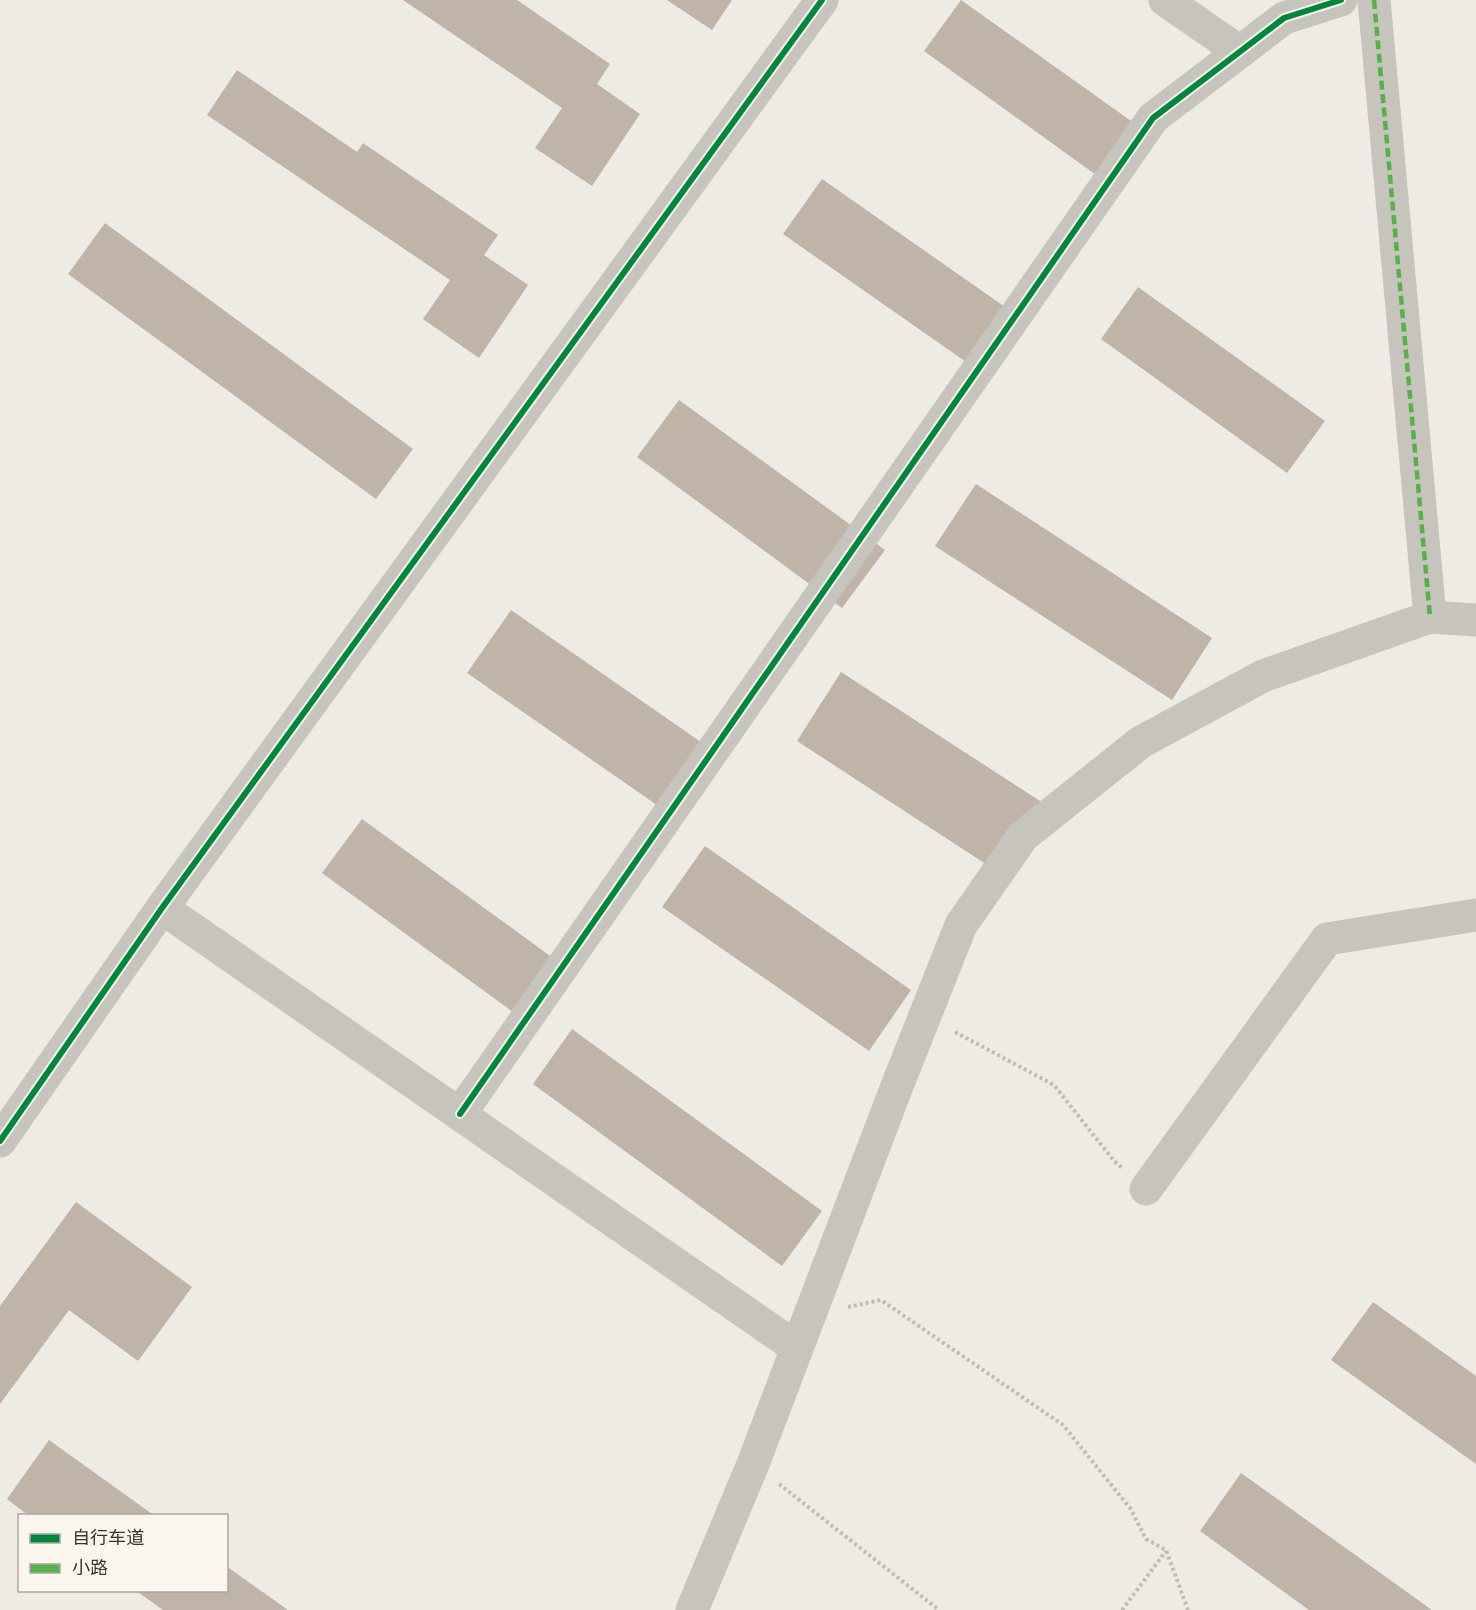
<svg xmlns="http://www.w3.org/2000/svg" width="1476" height="1610" viewBox="0 0 1476 1610" font-family="Arial,'Noto Sans SC',sans-serif">
  <style>
    .building { fill: #c0b3a8 }
    .lines { fill: none; stroke-linecap: round; stroke-linejoin: round }
    .path { stroke: #bfbcb6; stroke-width: 4; stroke-dasharray: 3 3; stroke-linecap: butt }
    .minor { stroke: #c7c3bd; stroke-width: 33 }
    .quiet { stroke: #56b246; stroke-width: 4.5; stroke-dasharray: 9 4.5; stroke-linecap: butt }
    .cycleway-casing { stroke: #f9f6ed; stroke-width: 10 }
    .cycleway { stroke: #00873e; stroke-width: 6 }
  </style>
  <rect width="100%" height="100%" fill="#eeebe4"/>
  <path class="building" d="M403 0H517L610 64 597 84 640 114 592 186 535 148 562 108Z
    M667 0H732L712 30Z
    M961 0 1148 133 1110 185 924 51Z
    M237 70 357 152 363 143 498 235 484 255 528 285 479 358 423 319 450 280 207 115Z
    M822 179 1028 323 989 378 783 234Z
    M105 223 413 449 376 499 68 274Z
    M1138 287 1325 421 1287 473 1101 339Z
    M679 400 885 550 842 608 637 457Z
    M976 484 1212 638 1172 700 935 546Z
    M511 610 708 747 664 810 467 673Z
    M841 672 1043 803 998 872 797 741Z
    M362 819 564 966 524 1020 322 873Z
    M705 846 911 990 869 1051 662 907Z
    M572 1029 822 1211 782 1266 533 1084Z
    M76 1202 192 1287 138 1361 69 1310 0 1404V1306Z
    M1373 1302 1476 1376V1464L1331 1360Z
    M49 1440 155 1516H29L7 1499Z
    M1241 1473 1432 1610H1309L1200 1531Z
    M226 1566 288 1610H163L135 1590H226Z"/>
  <g class="lines">
    <path class="path" d="M955 1032 1054 1085 1114 1161 1122 1168
      M848 1307 881 1300 1063 1425 1130 1508 1146 1539 1166 1550 1188 1610
      M779 1484 939 1610
      M1122 1610 1166 1551"/>
    <path class="minor" d="M1165 0 1240 52
      M1374 0 1430 617
      M162 908 797 1348
      M460 1114 1153 118 1284 18 1341 0
      M0 1141 162 908 822 0
      M1146 1189 1327 939 1476 915
      M692 1610 753 1464 897 1086 961 925 1023 836 1141 742 1263 676 1430 617 1476 620"/>
    <path class="quiet" d="M1374 0 1430 617"/>
    <g class="cycleway-casing">
      <path id="cycleway" d="M460 1114 1153 118 1284 18 1341 0
        M0 1141 162 908 822 0"/>
    </g>
    <use href="#cycleway" class="cycleway"/>
  </g>
  <rect x="18" y="1514" width="210" height="78" fill="#f9f6ed" stroke="#aca89f" stroke-width="1.5"/>
  <rect x="30" y="1534" width="30" height="9" fill="#00873e" stroke="#aca89f" stroke-width="1.5"/>
  <text x="72" y="1544" font-size="18" fill="#38322b">自行车道</text>
  <rect x="30" y="1564" width="30" height="9" fill="#56b246" stroke="#aca89f" stroke-width="1.5"/>
  <text x="72" y="1574" font-size="18" fill="#38322b">小路</text>
</svg>
